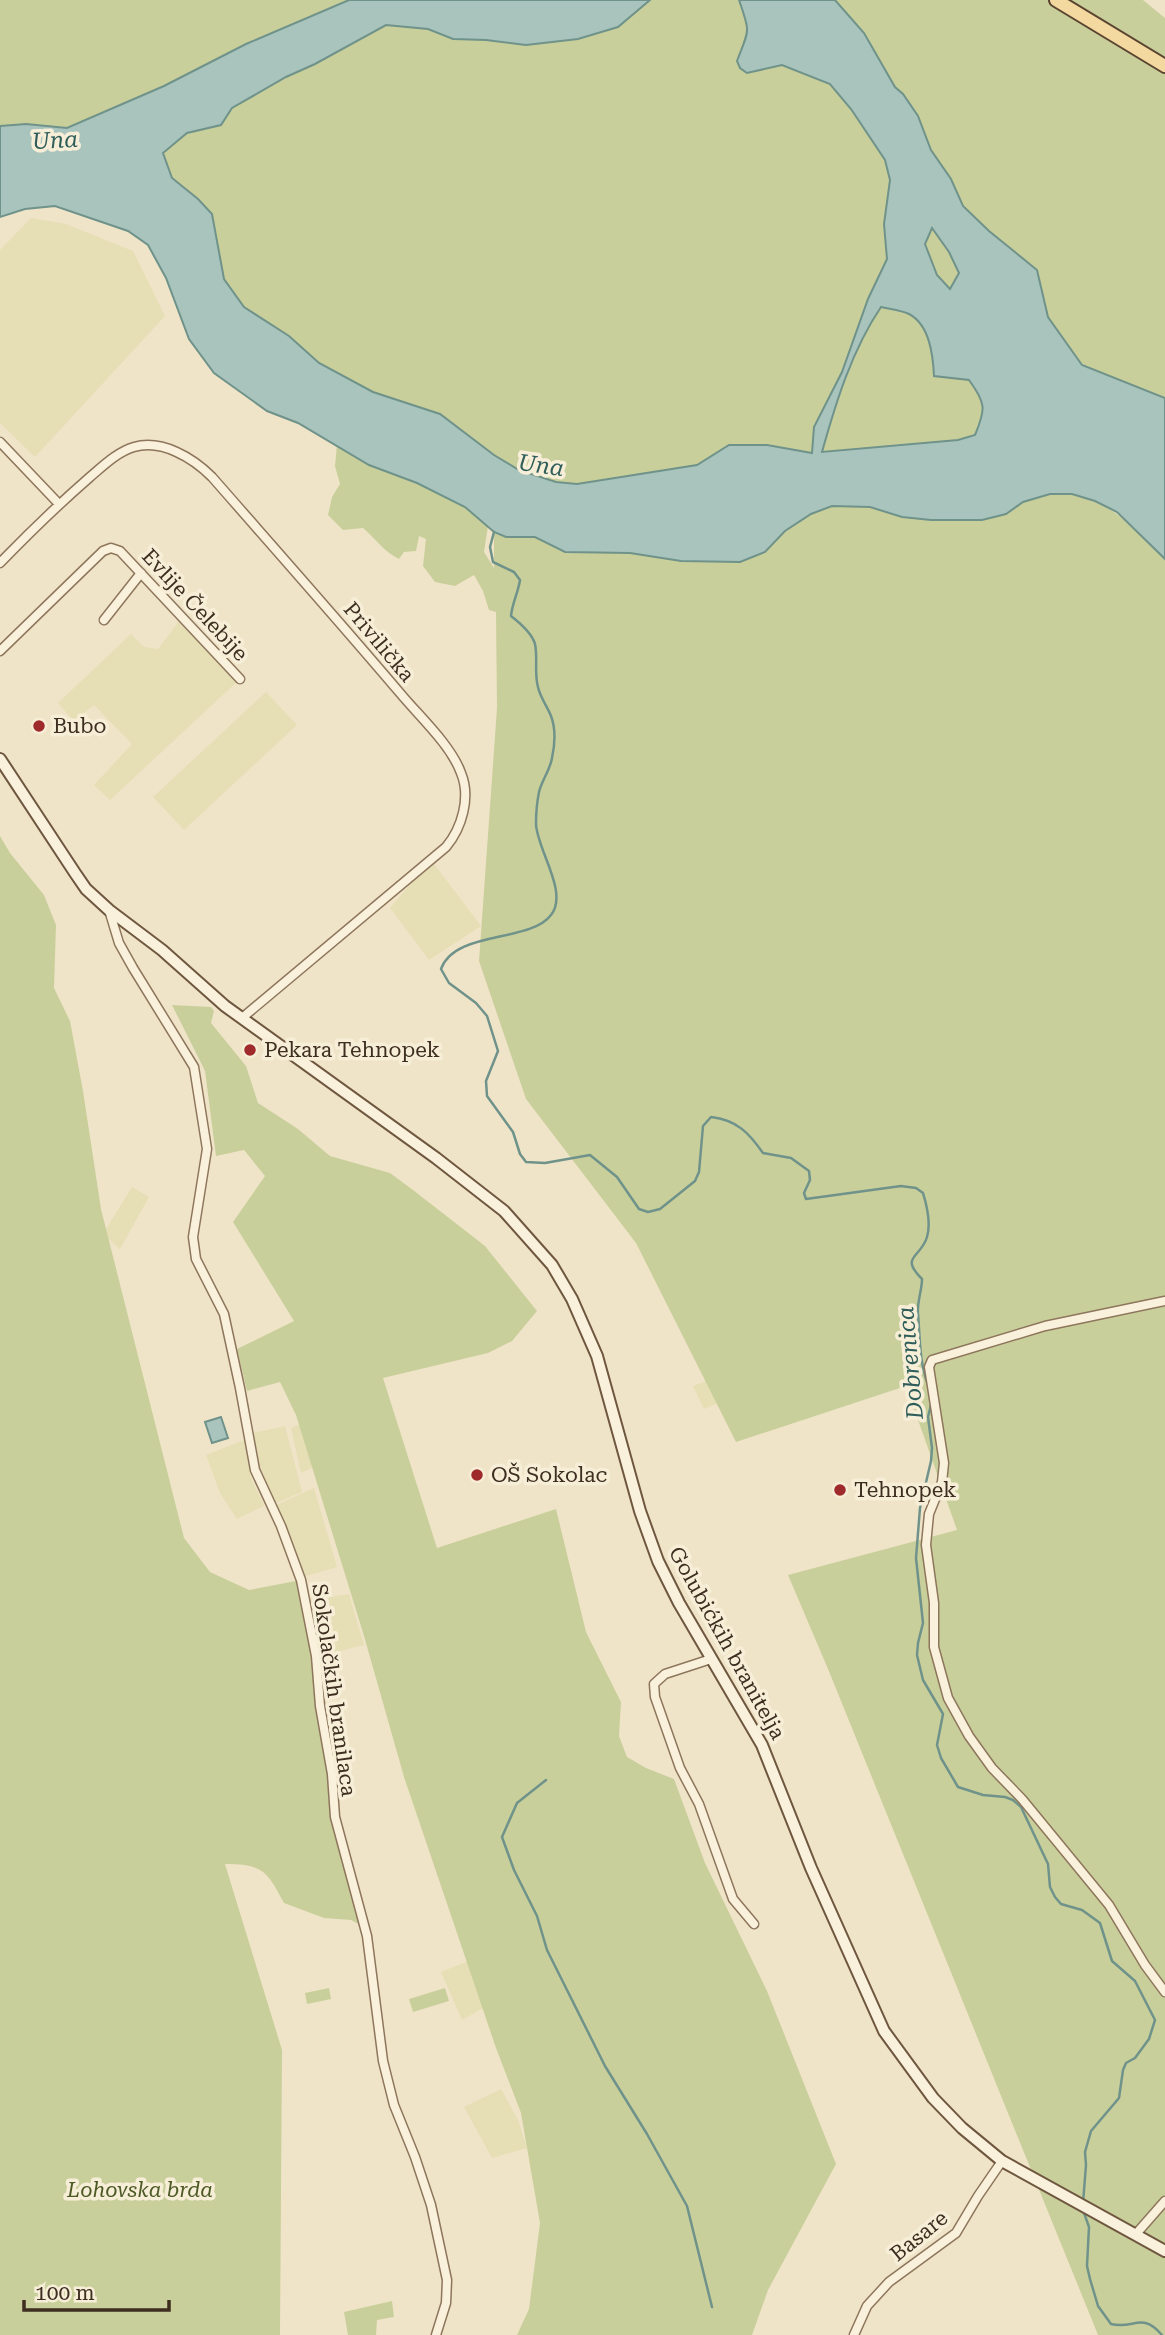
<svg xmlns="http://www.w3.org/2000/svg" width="1165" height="2335" viewBox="0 0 1165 2335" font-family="'Roboto Serif',serif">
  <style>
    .farmland { fill: #e6deb5 }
    .green { fill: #c9cf9b }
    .water { fill: #a9c4bc; stroke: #6f938a; stroke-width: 2; fill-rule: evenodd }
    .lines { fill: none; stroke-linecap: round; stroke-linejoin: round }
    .stream { stroke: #6f938a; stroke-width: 2.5 }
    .street-casing { stroke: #8d765c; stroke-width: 11 }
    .secondary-casing { stroke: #6f573f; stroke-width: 14 }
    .primary-casing { stroke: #5b4430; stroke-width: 16 }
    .street { stroke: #faf1dc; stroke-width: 8 }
    .secondary { stroke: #faf1dc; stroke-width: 10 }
    .primary { stroke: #f3d9a0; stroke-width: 12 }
    .poi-dot { fill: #9e2a2b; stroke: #f7eed8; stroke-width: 2.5 }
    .labels { text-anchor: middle; stroke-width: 7; stroke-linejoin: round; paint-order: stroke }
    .street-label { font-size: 21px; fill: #3d2e20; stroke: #f7eed8 }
    .poi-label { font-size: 21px; fill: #3d2e20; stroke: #f7eed8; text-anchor: start }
    .park-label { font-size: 21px; font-style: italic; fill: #4d5a26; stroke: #f7eed8 }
    .water-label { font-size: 23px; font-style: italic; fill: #2f5d5a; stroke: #f7eed8 }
  </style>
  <rect width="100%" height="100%" fill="#f0e4c8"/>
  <path class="farmland" d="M31 218 66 224 133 251 165 316 35 457 0 423V250Z
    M183 616 240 679 110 800 94 785 132 744 94 705 74 721 58 703 131 634 144 647 158 649Z
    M266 692 297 725 184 830 153 797Z
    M431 860 481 926 429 960 390 908Z
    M132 1187 149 1197 120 1249 103 1234Z
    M761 1360 769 1381 704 1409 693 1386Z
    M317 1417 335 1457 301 1473 291 1428Z
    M285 1426 302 1492 274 1504 263 1486 254 1453 253 1433Z
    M244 1440 251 1478 264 1506 237 1519 220 1493 206 1455Z
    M314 1488 337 1567 303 1577 274 1506Z
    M349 1594 364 1645 320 1656 307 1601Z
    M476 1958 496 2001 462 2020 441 1972Z
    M501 2089 518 2120 527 2148 492 2158 464 2107Z"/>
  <path class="green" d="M0 0H349L246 44 164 86 67 128 0 129Z
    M650 0H739C746 19 753 34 740 52L748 73 782 65 830 84 851 109 885 160 890 181 884 224 887 259 868 299 842 372 814 427 812 453 767 445H729L697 465 577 484 556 482 519 470 494 456 440 414 373 392 319 363 289 336 244 307 224 279 212 214 198 199 172 178 163 154 187 133 221 125 232 108 286 77 315 64 386 25 428 29 453 39H578L618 27Z
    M835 0H1143L1165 18V411L1058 356 955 209 918 116 903 94 895 87 864 33Z
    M932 228 949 252 959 273 950 290 937 275 925 244Z
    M881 307C890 309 901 310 909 314 930 325 933 356 934 376L969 380C986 403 986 409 975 435L958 440 822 452C838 402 852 351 881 307Z
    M337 445 369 465 417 483 465 507 488 526 484 552 494 568V532L677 540 793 506 1023 502C1031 500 1041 495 1049 494 1098 485 1134 529 1165 559V2335H1098L828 1669 788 1575 957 1530 906 1386 736 1442 636 1243 526 1099 479 961 497 708 496 612 489 610 483 591 474 575 455 586 435 582 423 566 426 539 419 536 416 551 404 552 399 559C384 552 376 539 363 528L343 530 328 515 332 497 340 484 335 466Z
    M0 836 10 853 44 895 56 925 54 988 70 1021 83 1091 101 1209 184 1538 210 1572 249 1590 301 1580 332 1791 364 1927 351 1920 324 1918 284 1903C267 1871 263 1864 225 1864L282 2050 280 2335H0Z
    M172 1005 211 1007 214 1011 211 1023 246 1066 258 1103 298 1129 330 1156 390 1173 413 1190 485 1246 537 1311 512 1341 488 1353 383 1378 437 1548 556 1509 586 1632 621 1702 619 1736 627 1757 646 1768 674 1779 705 1863 767 1991 836 2164 768 2290 752 2335H517L529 2309 540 2223 521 2113 496 2048 404 1777 364 1636 296 1415 280 1382 247 1391 237 1349 294 1321 233 1222 265 1176 244 1150 216 1156 205 1071Z
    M329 1988 331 1999 307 2004 305 1993Z
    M445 1988 449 2001 413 2012 409 1999Z
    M392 2301 394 2317 377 2320 376 2335H348L344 2312Z"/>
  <path class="water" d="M349 0H650L618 27 578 39 526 45 486 40 453 39 428 29 386 25 315 64 286 77 232 108 221 125 187 133 163 153 172 178 198 199 212 214 224 279 244 307 289 336 319 363 373 392 440 414 494 455 519 470 556 482 577 484 697 465 729 445H767L812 453 814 427 842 372 868 299 887 259 884 224 890 180 885 160 851 109 830 84 782 65 747 73 740 68 737 61C749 29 751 34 739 0H835L864 33 895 87 903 94 918 116 931 150 951 179 963 206 989 231 1037 270 1048 317 1082 365 1165 398V559L1117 512 1095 501 1072 494H1050L1023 502 1006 514 982 520H931L902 517 870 507 832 506 811 514 785 531 765 552 740 562 681 561 630 553 565 552 535 537H506L494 532 465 507 417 483 369 465 298 423 267 411 214 373 189 339 166 278 148 245 128 231 55 206 25 209 0 217V126L26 124 67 128 164 86 246 44ZM932 228 949 252 959 273 950 289 937 275 925 244ZM881 307C889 309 901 310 909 314 930 325 933 356 934 376L969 380C986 403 986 409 975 435L958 440 822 452C836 402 852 350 881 307Z
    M221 1417 228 1438 212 1443 205 1422Z"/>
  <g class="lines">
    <path class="stream" d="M494 532 490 547 493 562 514 572 520 580C518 593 512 604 511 616 520 623 532 633 535 644 538 658 534 673 538 687 540 697 547 706 551 716 556 729 555 744 552 758 550 770 542 780 539 792 537 802 536 814 536 824 537 850 569 892 551 915 530 943 455 930 441 969L449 983 476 1003 487 1016 498 1051 486 1081 487 1096 513 1132 520 1154 526 1162 545 1163 590 1155 617 1177 639 1209 648 1212 660 1209 695 1181 699 1172 703 1126 711 1117C737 1120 749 1133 763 1153L791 1158 809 1171 810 1180 804 1193 806 1199 901 1186 916 1188 923 1193C927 1206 931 1224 927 1237 921 1258 899 1256 922 1279 922 1290 917 1302 918 1313 920 1337 919 1361 928 1385
      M931 1405 928 1417 932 1448 931 1461 920 1508 916 1558 923 1623 918 1643 917 1655 923 1680 943 1714 937 1745 941 1758 958 1787 983 1795 1005 1797 1013 1800 1021 1807 1048 1864 1050 1887 1055 1897 1061 1904 1082 1910 1100 1923 1112 1961 1135 1981 1155 2020 1149 2039 1135 2058 1126 2063 1123 2070 1119 2098 1091 2131 1085 2152 1086 2165 1083 2203
      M546 1780 517 1803 502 1837 514 1870 537 1916 547 1950 605 2066 647 2134 687 2206 712 2307
      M1083 2210 1089 2227 1087 2266 1090 2279 1098 2306 1111 2324C1134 2330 1141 2311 1162 2335"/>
    <g class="street-casing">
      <path id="street" d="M0 442 59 504
        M0 563C29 533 59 504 90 477 103 466 117 452 134 447 162 439 193 458 212 477 275 549 338 620 400 693 419 716 451 745 461 773 471 797 462 828 446 847L242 1018
        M104 620 141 573
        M0 651 103 551 111 548 120 551 240 679
        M109 910 119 943 133 968 194 1067 207 1149 193 1237 196 1259 224 1314 240 1388 255 1470 281 1526 301 1580 316 1656 320 1706 332 1774 335 1817 367 1936 383 2061 394 2105 415 2157 431 2205 447 2280 446 2303 436 2335
        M1165 1301 1045 1326 932 1360 929 1367 944 1463 942 1482 929 1514 926 1545 934 1603V1647L948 1698 969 1736 992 1768 1022 1799 1109 1905 1145 1965 1165 1992
        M711 1659 665 1674 654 1684 655 1697 680 1768 699 1804 733 1899 754 1924
        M1136 2234 1165 2201
        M854 2335 867 2306 889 2282 956 2233 978 2196 1002 2161"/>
    </g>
    <g class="secondary-casing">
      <path id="secondary" d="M0 759 75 873 86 889 109 910 162 950 225 1006 436 1158 504 1211 552 1265 572 1299 597 1356 640 1511 658 1561 679 1603 762 1745 811 1868 884 2031 933 2098 962 2128 1002 2161 1165 2251"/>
    </g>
    <g class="primary-casing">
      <path id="primary" d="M1056 0 1165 66"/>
    </g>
    <use href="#street" class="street"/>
    <use href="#secondary" class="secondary"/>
    <use href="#primary" class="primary"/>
  </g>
  <g class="poi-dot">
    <circle cx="39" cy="726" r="7"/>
    <circle cx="250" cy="1050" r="7"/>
    <circle cx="477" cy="1475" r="7"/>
    <circle cx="840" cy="1490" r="7"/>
  </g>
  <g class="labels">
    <g class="street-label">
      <text transform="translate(195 605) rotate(47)" y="7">Evlije Čelebije</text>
      <text transform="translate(379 642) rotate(50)" y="7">Privilička</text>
      <text transform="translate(727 1643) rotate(61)" y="7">Golubićkih branitelja</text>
      <text transform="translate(334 1690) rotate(82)" y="7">Sokolačkih branilaca</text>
      <text transform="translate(919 2236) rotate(-39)" y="7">Basare</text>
    </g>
    <g class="poi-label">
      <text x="53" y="733">Bubo</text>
      <text x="264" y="1057">Pekara Tehnopek</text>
      <text x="491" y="1482">OŠ Sokolac</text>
      <text x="854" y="1497">Tehnopek</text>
    </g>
    <g class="park-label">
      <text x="140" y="2197">Lohovska brda</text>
    </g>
    <g class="water-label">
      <text transform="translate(55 140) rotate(-3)" y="8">Una</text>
      <text transform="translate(541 465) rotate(8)" y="8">Una</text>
      <text transform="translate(910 1363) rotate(-95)" y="8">Dobrenica</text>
    </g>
  </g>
  <path d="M24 2300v10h145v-10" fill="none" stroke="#3d2e20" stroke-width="3.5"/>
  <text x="35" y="2300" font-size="21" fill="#3d2e20" stroke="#f7eed8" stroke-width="5" paint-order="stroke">100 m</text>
</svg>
